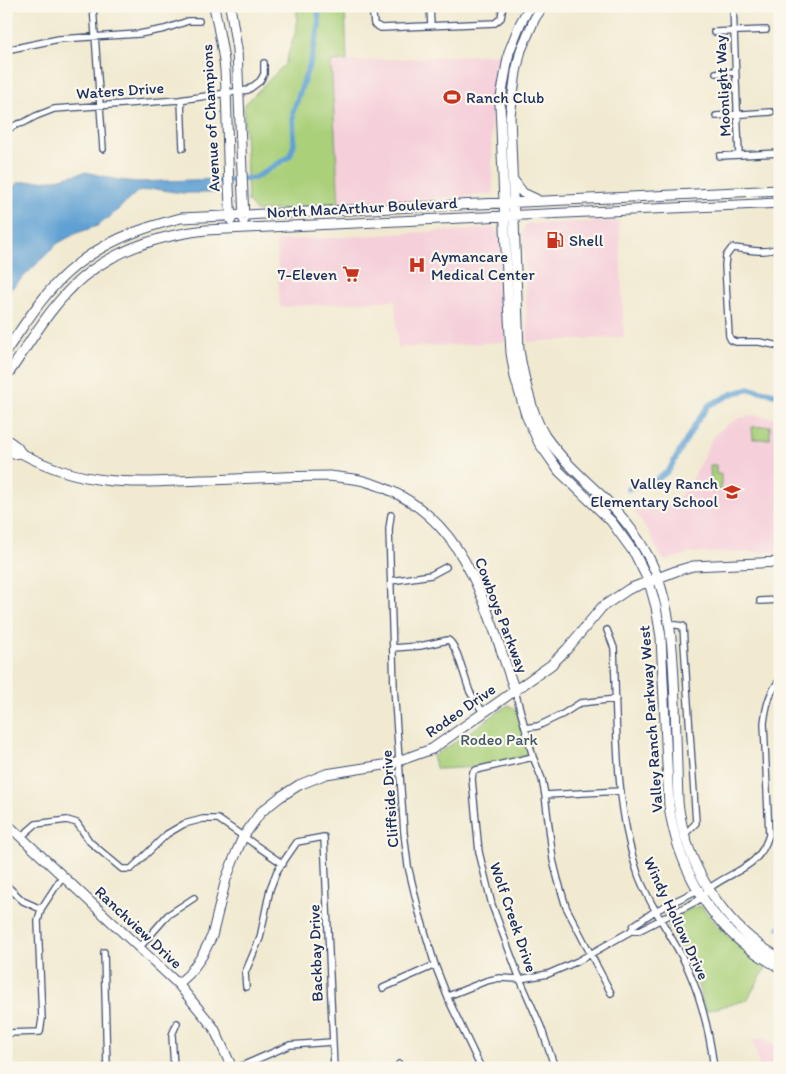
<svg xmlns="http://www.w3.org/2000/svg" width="786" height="1074" viewBox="0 0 786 1074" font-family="Itim,sans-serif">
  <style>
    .built { fill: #f5cfda }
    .green { fill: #aad07a; stroke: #62806c }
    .water { fill: #61a1d3; stroke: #3e6898 }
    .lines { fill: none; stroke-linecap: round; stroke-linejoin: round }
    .canal { stroke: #61a1d3; stroke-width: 5.5 }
    .street-casing { stroke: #3b4b6f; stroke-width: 8 }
    .secondary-casing { stroke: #3b4b6f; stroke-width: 11 }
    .street { stroke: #fff; stroke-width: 5.5 }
    .secondary { stroke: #fff; stroke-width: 9 }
    .labels { text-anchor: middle; stroke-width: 4.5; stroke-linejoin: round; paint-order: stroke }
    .street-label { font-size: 16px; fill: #1b2f5e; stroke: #fbf7ec }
    .poi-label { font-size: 16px; fill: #1b2f5e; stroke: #fbf7ec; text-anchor: start }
    .park-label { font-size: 16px; fill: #3f5765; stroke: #fbf7ec }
  </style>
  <rect width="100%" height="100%" fill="#fbf7ec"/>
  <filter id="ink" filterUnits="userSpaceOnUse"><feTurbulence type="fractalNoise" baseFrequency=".02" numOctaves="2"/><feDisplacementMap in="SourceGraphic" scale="10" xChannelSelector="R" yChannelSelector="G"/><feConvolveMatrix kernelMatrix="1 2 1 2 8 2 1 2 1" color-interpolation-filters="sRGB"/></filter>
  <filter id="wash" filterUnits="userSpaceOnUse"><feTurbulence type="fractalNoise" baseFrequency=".0096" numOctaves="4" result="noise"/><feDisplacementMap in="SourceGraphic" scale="20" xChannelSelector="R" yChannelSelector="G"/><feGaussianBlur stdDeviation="1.12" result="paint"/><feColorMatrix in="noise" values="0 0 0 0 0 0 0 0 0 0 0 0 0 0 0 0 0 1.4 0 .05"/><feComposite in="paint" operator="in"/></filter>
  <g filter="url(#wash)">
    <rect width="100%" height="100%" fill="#f1ead1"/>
    <path class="built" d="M500 54 491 123 493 194 339 206 331 62Z
      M619 221 624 337 528 342 523 231 526 224Z
      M494 228 500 236 506 342 398 348 395 300 280 307 276 241Z
      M754 415 780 419V552L692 553 663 561 650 534 634 511 644 507 667 505 677 499 690 484 712 438 725 426 739 418Z
      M762 1038 780 1048V1068H760L753 1041Z"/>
    <path class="green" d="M297 6H345L347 61 331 62 339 206 256 211 248 201 244 105 285 64 297 27Z
      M770 426V439H753L752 427Z
      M710 465H716V474H721V491H711Z
      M508 705 516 709 529 755 481 767 437 769 432 757 457 741Z
      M701 906 720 929 736 943 767 966 747 1000 705 1011 697 980 689 961 668 925C673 916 691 907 701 906Z"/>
    <path class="water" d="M86 172 118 180 137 182 217 179 218 193H182L155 189 137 192 110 217 97 226 77 233 58 243 6 294V196L10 189 20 182 52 180Z"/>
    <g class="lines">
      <path class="canal" d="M211 182 255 178 290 156 294 144 293 112 311 60 319 27 318 6
        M628 489 658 479 669 470 696 423 709 405 734 393 750 389 780 395
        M779 928 780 927"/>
    </g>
  </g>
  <g filter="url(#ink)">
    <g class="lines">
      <g class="street-casing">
        <path id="street" d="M93 6 103 149
          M372 6 374 24 381 28 495 23 501 18 503 6
          M430 6 431 26
          M733 6 739 155
          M714 32 766 30
          M6 50 59 39 139 34 165 29 188 21H199
          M716 73 735 72
          M181 100 183 148
          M716 116 771 112
          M6 130 18 124 23 123 36 116 54 109 179 100 248 90 260 81 264 74V63
          M720 156 780 153
          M780 247C763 255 749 249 732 248L726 256 725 265 729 336 731 340 736 342H759L780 346
          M391 515 389 529 394 687 404 833 408 866 419 912 435 965 450 1003 481 1068
          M391 581 431 575 446 567
          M760 601 780 600
          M669 624 683 626 684 643 696 823 685 834
          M607 630 614 648C617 723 614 803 638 874 650 908 673 936 688 969 701 998 710 1036 714 1068
          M393 648 420 646 448 640C457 644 465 680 470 692 474 699 479 706 483 712
          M515 691 533 757 542 779 545 795 553 860 558 880 566 907 611 993
          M525 728 538 726 563 714 580 703 616 699
          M533 757 476 770 473 772 472 779 479 852 492 905 520 979 541 1027 555 1068
          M545 795 621 791
          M21 837 36 824 67 820 77 823 90 842 122 869H131L167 834 184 824 203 819H218L283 864
          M6 885 23 901 41 909
          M631 931 634 925 655 911 700 889
          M140 947 168 915 194 898
          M104 952 107 1068
          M246 987 245 973 260 938 270 889 277 871 297 842 324 837 334 1068
          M383 988 435 965
          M448 996 486 981 499 978 520 979 548 974 578 961 631 931H638L697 901C703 897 706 892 711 887 736 869 759 868 769 835L764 723C766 707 769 692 780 680
          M6 1033 40 1032 42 1019 38 921 41 909 62 877
          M399 1064 401 1068
          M174 1068 172 1035 177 1023
          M237 1068 290 1045 332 1042"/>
      </g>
      <g class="secondary-casing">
        <path id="secondary" d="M214 6C218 27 223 49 225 70 228 120 227 170 231 220
          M230 6 237 49 244 220
          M530 6 520 24 509 52 500 103 508 300 511 353 515 377 526 415 539 443 547 454 559 471 611 521 635 554 649 582 656 607 661 637 669 806C677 861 705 916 750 949 760 956 770 962 780 968
          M543 6 535 18 521 50 516 72 510 116 519 350C523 374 532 416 545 436 562 460 584 479 605 499 622 516 637 535 648 556 672 601 673 653 675 703 676 736 677 769 678 802 685 864 724 928 780 958
          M758 6 780 7
          M514 181 523 193 536 199
          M6 351C25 324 43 294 68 272 100 243 140 228 181 218L780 190
          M6 377C30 343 51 304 83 277 117 249 163 235 206 230L780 203
          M6 439 17 447 21 453
          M6 450 13 454 21 453C83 487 132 483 200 480 243 479 287 476 330 476 342 478 353 478 364 481 466 509 484 604 515 691
          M6 823 178 984 214 1028 232 1068
          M178 984 189 974 202 956 212 936 226 879 237 851 243 837 261 812 280 797 299 785 326 774 390 764 432 749 551 665 567 649 602 607 629 589 676 571 693 566 780 562"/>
      </g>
      <use href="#street" class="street"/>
      <use href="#secondary" class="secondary"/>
    </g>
  </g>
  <defs>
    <g id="stadium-bare" transform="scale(1.35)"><path d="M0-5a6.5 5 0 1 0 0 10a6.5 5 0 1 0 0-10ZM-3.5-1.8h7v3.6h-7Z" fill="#c8321e" stroke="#fbf7ec" stroke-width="2.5" paint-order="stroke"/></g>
    <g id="fuel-bare" transform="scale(1.35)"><path d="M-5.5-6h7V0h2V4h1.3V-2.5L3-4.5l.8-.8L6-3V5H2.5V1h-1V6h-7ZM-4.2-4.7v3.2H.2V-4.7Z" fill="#c8321e" stroke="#fbf7ec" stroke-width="2.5" paint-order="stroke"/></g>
    <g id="hospital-bare" transform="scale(1.35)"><path d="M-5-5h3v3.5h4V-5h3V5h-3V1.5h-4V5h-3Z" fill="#c8321e" stroke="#fbf7ec" stroke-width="2.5" paint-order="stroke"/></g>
    <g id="supermarket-bare" transform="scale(1.35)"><path d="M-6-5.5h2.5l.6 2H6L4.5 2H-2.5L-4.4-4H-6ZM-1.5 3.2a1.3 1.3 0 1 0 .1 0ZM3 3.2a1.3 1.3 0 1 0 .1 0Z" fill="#c8321e" stroke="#fbf7ec" stroke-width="2.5" paint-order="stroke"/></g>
    <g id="school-bare" transform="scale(1.35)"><path d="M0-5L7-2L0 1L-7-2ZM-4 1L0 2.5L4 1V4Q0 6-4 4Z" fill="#c8321e" stroke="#fbf7ec" stroke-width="2.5" paint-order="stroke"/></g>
  </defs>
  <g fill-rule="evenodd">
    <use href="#stadium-bare" x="452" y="97"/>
    <use href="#fuel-bare" x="555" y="240"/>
    <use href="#hospital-bare" x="417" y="265"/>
    <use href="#supermarket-bare" x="351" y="274"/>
    <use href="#school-bare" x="732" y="492"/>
  </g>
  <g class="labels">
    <g class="street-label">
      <text transform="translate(722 86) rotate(-93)" y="6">Moonlight Way</text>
      <text transform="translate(120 90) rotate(-4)" y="6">Waters Drive</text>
      <text transform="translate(210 118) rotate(-93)" y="6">Avenue of Champions</text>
      <text transform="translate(362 207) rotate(-3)" y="6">North MacArthur Boulevard</text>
      <text transform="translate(502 615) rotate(69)" y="6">Cowboys Parkway</text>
      <text transform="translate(460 710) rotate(-35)" y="6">Rodeo Drive</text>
      <text transform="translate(650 719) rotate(-94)" y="6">Valley Ranch Parkway West</text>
      <text transform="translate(389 799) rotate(-94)" y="6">Cliffside Drive</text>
      <text transform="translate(514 917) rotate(71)" y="6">Wolf Creek Drive</text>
      <text transform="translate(677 918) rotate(65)" y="6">Windy Hollow Drive</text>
      <text transform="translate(139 927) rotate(43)" y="6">Ranchview Drive</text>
      <text transform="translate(315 953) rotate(-92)" y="6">Backbay Drive</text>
    </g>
    <g class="poi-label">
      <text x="466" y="103">Ranch Club</text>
      <text x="569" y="246">Shell</text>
      <text x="431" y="262">Aymancare<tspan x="431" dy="18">Medical Center</tspan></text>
      <text x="337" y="280" text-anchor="end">7-Eleven</text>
      <text x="718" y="489" text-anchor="end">Valley Ranch<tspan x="718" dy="18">Elementary School</tspan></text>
    </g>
    <g class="park-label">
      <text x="499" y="745">Rodeo Park</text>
    </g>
  </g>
  <rect width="786" height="1074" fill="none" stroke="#fbf7ec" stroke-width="25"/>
</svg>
